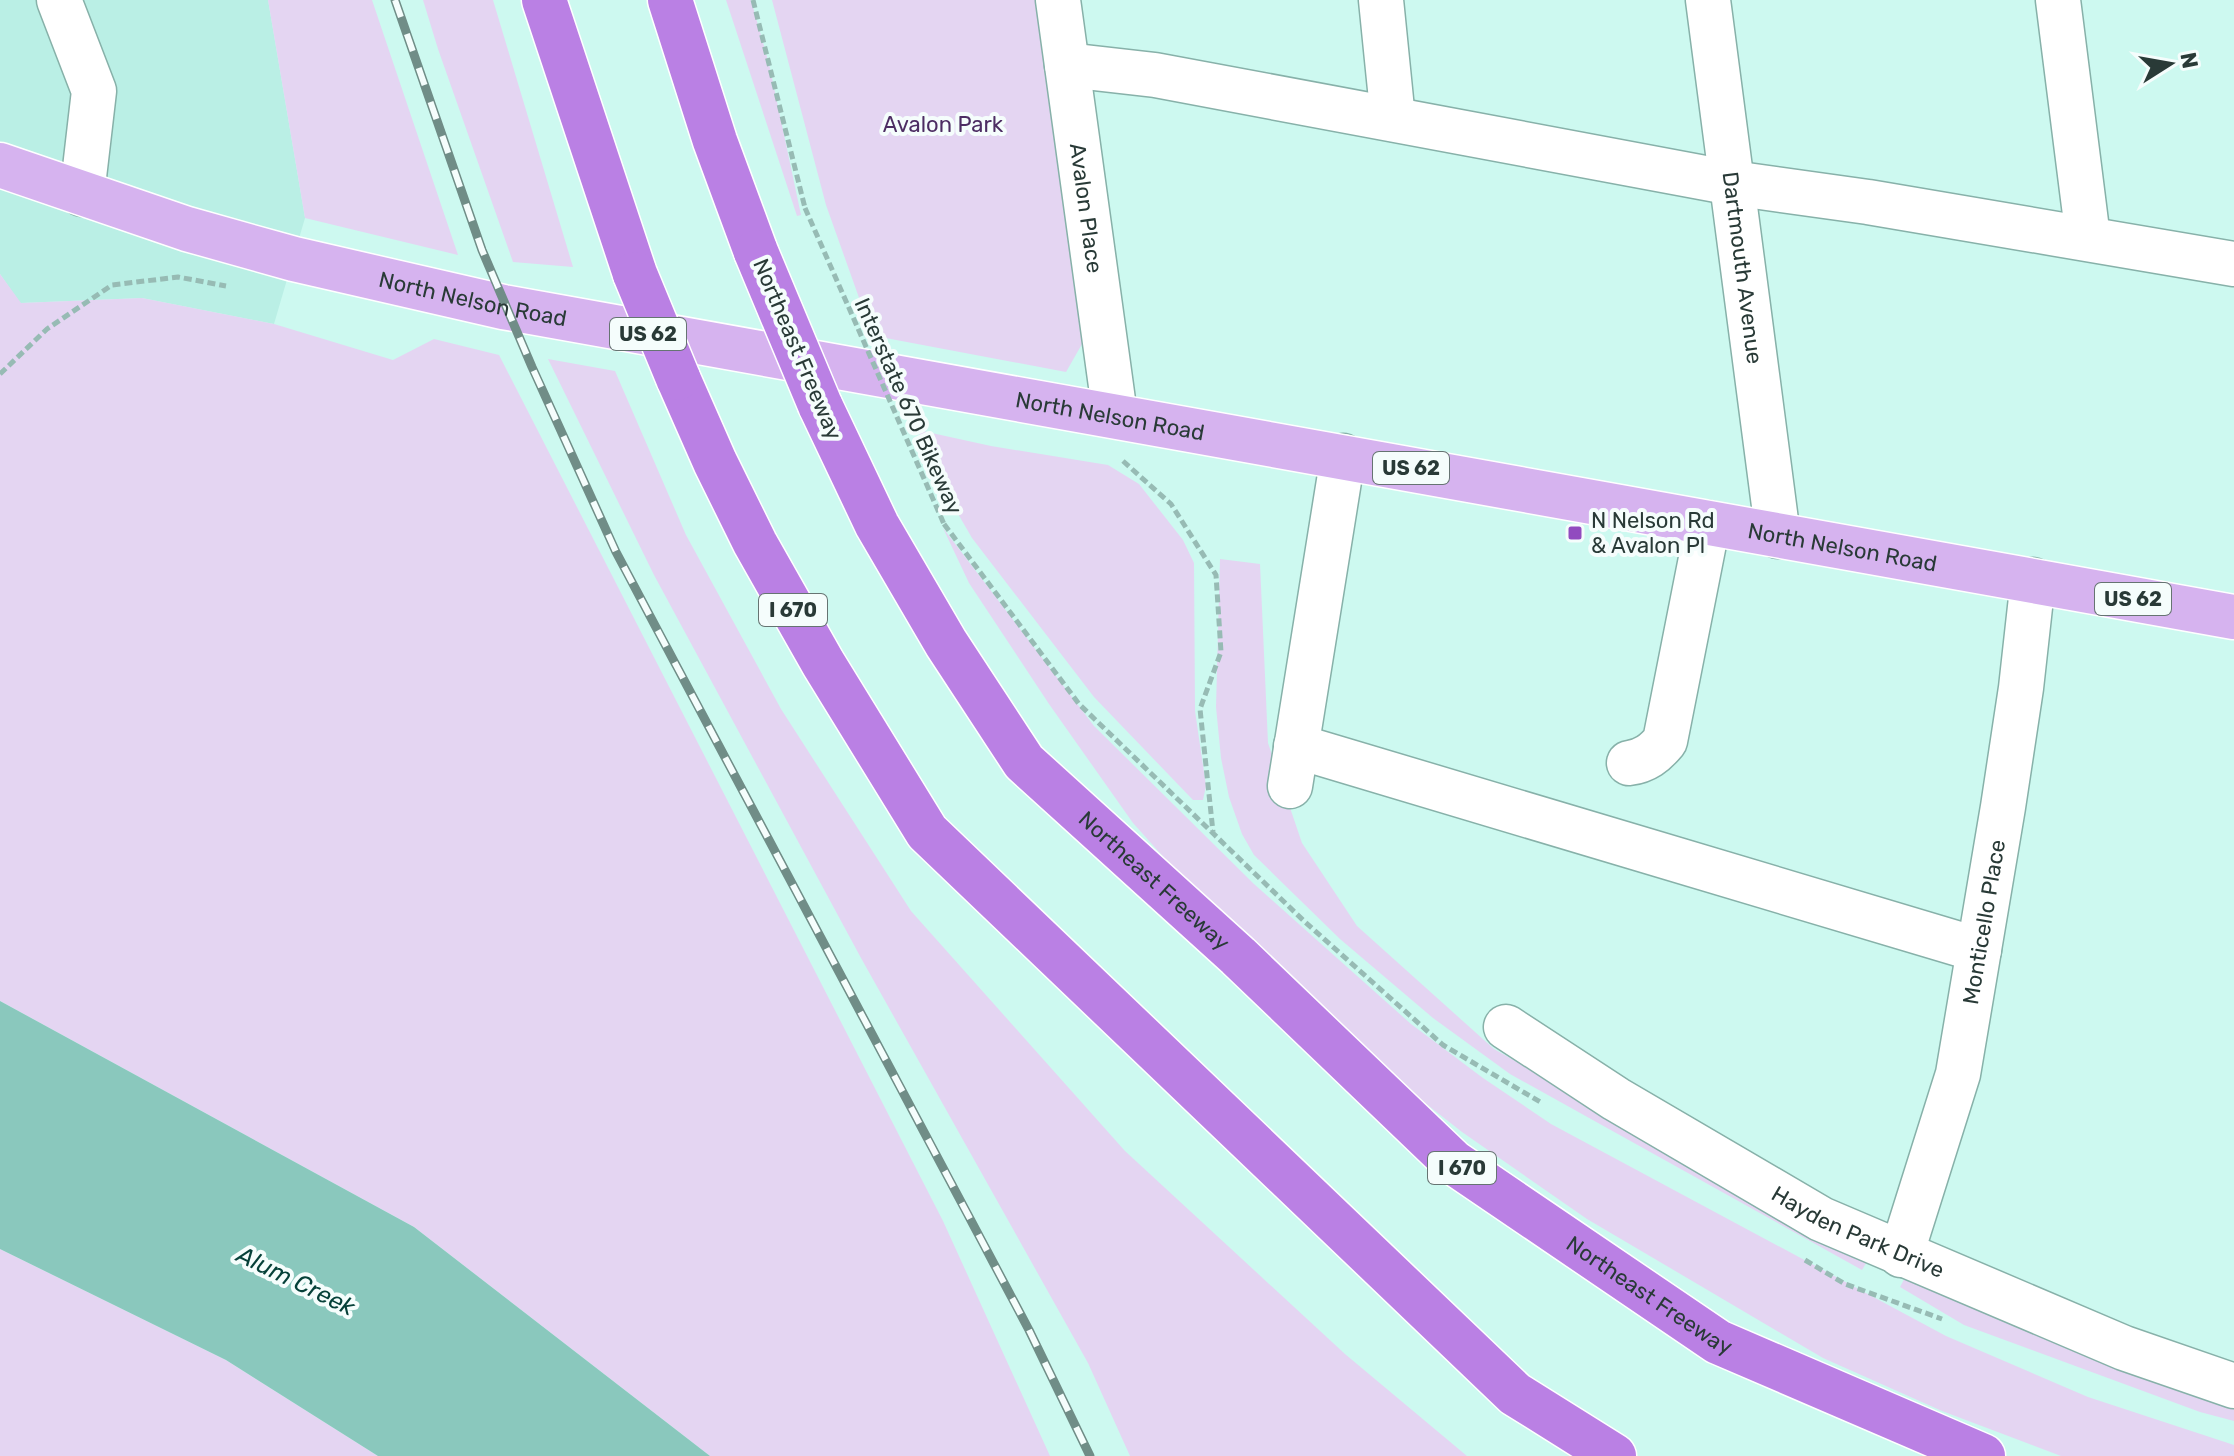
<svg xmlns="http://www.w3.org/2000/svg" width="2234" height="1456" viewBox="0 0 2234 1456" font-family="Rubik,sans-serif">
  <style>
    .built { fill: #baefe5 }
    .green { fill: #e4d5f2 }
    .water { fill: #8ac8bd }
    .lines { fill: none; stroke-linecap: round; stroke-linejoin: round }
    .minor-casing { stroke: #87b1a9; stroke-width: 47 }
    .major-casing { stroke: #fff; stroke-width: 47 }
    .highway-casing { stroke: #fff; stroke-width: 47 }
    .path { stroke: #97bbb4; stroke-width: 5; stroke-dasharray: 8 4; stroke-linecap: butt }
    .minor { stroke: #fff; stroke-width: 44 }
    .major { stroke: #d6b3ef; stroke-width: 44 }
    .highway { stroke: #ba80e4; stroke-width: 44 }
    .rail-casing { stroke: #708d87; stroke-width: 9 }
    .rail { stroke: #f5fdfc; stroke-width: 6; stroke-dasharray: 18; stroke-linecap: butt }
    .highway-bridge-casing { stroke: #fff; stroke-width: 47; stroke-linecap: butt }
    .path-bridge { stroke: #97bbb4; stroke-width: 5; stroke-dasharray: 8 4; stroke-linecap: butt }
    .highway-bridge { stroke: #ba80e4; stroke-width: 44 }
    .poi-dot { fill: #914bbf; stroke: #f5fdfc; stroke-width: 3 }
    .labels { text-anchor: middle; stroke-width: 8; stroke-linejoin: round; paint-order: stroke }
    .shield { fill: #f5fdfc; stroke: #667472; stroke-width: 2 }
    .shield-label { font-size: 20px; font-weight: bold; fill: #293a37 }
    .park-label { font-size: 22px; fill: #4d2d63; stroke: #f5fdfc }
    .street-label { font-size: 22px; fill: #293a37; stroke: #f5fdfc }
    .poi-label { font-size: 22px; fill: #293a37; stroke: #f5fdfc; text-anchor: start }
    .water-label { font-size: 24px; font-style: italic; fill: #064139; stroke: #f5fdfc }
  </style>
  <rect width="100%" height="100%" fill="#cdf9f0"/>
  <path class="built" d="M0 0H268L305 218 274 324 142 298 20 303 0 274Z"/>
  <path class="green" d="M268 0H372L458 255 305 218Z
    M423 0H493L573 267 513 262 438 49Z
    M726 0H751L769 64 801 215 797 216Z
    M772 0H1041L1086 337 1066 372 875 336 872 324 868 323 826 205Z
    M0 274 21 303 142 298 274 324 393 360 434 339 499 355 943 1221 1050 1456H710L414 1227 0 1001Z
    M548 359 615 371 686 535 781 709 911 911 1125 1151 1345 1354 1467 1456H1130L1088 1363 861 958 654 575Z
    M918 430 991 446 1108 465 1139 484 1183 540 1194 563 1195 711 1206 786 1203 800H1193L1094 697 972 538 935 474Z
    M943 528 1094 726 1254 884 1411 1024 1483 1078 1551 1124 1946 1336 2088 1397 2234 1445V1456H2061L1942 1411 1823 1358 1587 1219 1462 1132 1346 1041 1238 940 1133 823 1049 704 969 583Z
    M1220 559 1260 564 1268 743 1302 843 1357 926 1494 1049 1741 1187 1872 1253 1862 1270 1510 1074 1433 1018 1340 939 1254 855 1242 834 1229 797 1221 758 1216 707Z
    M0 1249 226 1360 378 1456H0Z
    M1908 1272 2234 1400V1421L2200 1412 1964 1325 1900 1287Z"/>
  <path class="water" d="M0 1001 414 1227 710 1456H378L226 1360 0 1249Z"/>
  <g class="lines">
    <g class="minor-casing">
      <g id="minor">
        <path d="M59 0 94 91 82 194"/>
        <path id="s1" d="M1058 0 1115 415"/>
        <path d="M1381 0 1393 119"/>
        <path id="s2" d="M1708 0 1778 536"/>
        <path d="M2058 0 2088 238"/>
        <path d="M1067 65 1155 75 1732 183 1868 202 2234 264"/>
        <path d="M1296 746 1979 950"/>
        <path d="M1629 763C1645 761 1655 753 1665 741L1708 523"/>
        <path d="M1290 786 1343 456"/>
        <path id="s3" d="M1506 1027 1616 1099 1821 1219 2124 1348 2234 1386"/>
        <path id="s4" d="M1901 1255 1958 1074 2003 807 2021 688 2033 580"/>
      </g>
    </g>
    <g class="major-casing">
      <g id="major">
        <path id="s5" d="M0 165 187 229 294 259 503 307 2234 617"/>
      </g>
    </g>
    <g class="highway-casing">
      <g id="highway">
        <path d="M544 0 635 274"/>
        <path d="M670 0 715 141 756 252"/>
        <path d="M678 378 715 462 755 543 823 663 927 832 1515 1394 1614 1456"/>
        <path id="s6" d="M820 405 877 525 946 643 1024 762 1238 956 1453 1162 1718 1342 1983 1456"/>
      </g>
    </g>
    <path class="path" d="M753 0 805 208
      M0 374 47 329 112 285 178 277 226 286
      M1123 461 1171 504 1216 575 1221 652 1200 709 1213 832
      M944 524 1079 704 1305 922 1443 1045 1542 1103
      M1805 1260 1845 1284 1942 1319"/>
    <use href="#minor" class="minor"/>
    <use href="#major" class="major"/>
    <use href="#highway" class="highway"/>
    <g class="rail-casing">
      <path id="rail" d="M395 0 482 250 532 367 616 552 967 1213 1029 1330 1090 1456"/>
    </g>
    <use href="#rail" class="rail"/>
    <g class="highway-bridge-casing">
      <path id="highway-bridge" d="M756 252 820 405
        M635 274 678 378"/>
    </g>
    <path class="path-bridge" d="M805 208 944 524"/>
    <use href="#highway-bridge" class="highway-bridge"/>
  </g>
  <rect class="poi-dot" x="1567" y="525" width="16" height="16" rx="4"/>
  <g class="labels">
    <g class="shield">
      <rect x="610" y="318" width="76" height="32" rx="6"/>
      <rect x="1373" y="452" width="76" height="32" rx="6"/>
      <rect x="2095" y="583" width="76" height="32" rx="6"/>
      <rect x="759" y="594" width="68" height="32" rx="6"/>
      <rect x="1428" y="1152" width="68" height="32" rx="6"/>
    </g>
    <g class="shield-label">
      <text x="648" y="341">US 62</text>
      <text x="1411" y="475">US 62</text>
      <text x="2133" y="606">US 62</text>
      <text x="793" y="617">I 670</text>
      <text x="1462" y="1175">I 670</text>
    </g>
    <g class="park-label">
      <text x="943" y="132">Avalon Park</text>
    </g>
    <g class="street-label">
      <text dy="8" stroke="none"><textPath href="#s1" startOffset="210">Avalon Place</textPath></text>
      <text dy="8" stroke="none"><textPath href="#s2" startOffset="270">Dartmouth Avenue</textPath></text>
      <text dy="8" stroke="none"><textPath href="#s5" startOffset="492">North Nelson Road</textPath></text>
      <text transform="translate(798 349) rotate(67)" y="8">Northeast Freeway</text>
      <text transform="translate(909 406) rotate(66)" y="8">Interstate 670 Bikeway</text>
      <text dy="8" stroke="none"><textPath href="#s5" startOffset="1140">North Nelson Road</textPath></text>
      <text dy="8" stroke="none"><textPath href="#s5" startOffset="1884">North Nelson Road</textPath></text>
      <text dy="8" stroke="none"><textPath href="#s6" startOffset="588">Northeast Freeway</textPath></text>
      <text dy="8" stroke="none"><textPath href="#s4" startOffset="344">Monticello Place</textPath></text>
      <text dy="8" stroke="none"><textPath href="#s3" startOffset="408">Hayden Park Drive</textPath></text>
      <text dy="8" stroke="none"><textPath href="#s6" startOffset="1236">Northeast Freeway</textPath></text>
    </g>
    <g class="poi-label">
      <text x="1591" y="528">N Nelson Rd<tspan x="1591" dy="25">&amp; Avalon Pl</tspan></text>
    </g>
    <g class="water-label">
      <text transform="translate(296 1281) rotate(26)" y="8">Alum Creek</text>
    </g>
  </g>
  <g transform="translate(2170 64) rotate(79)" stroke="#f5fdfc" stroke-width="6" paint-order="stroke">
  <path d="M0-6L14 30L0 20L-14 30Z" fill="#293a37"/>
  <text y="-12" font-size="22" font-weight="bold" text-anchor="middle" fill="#293a37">N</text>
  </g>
</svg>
